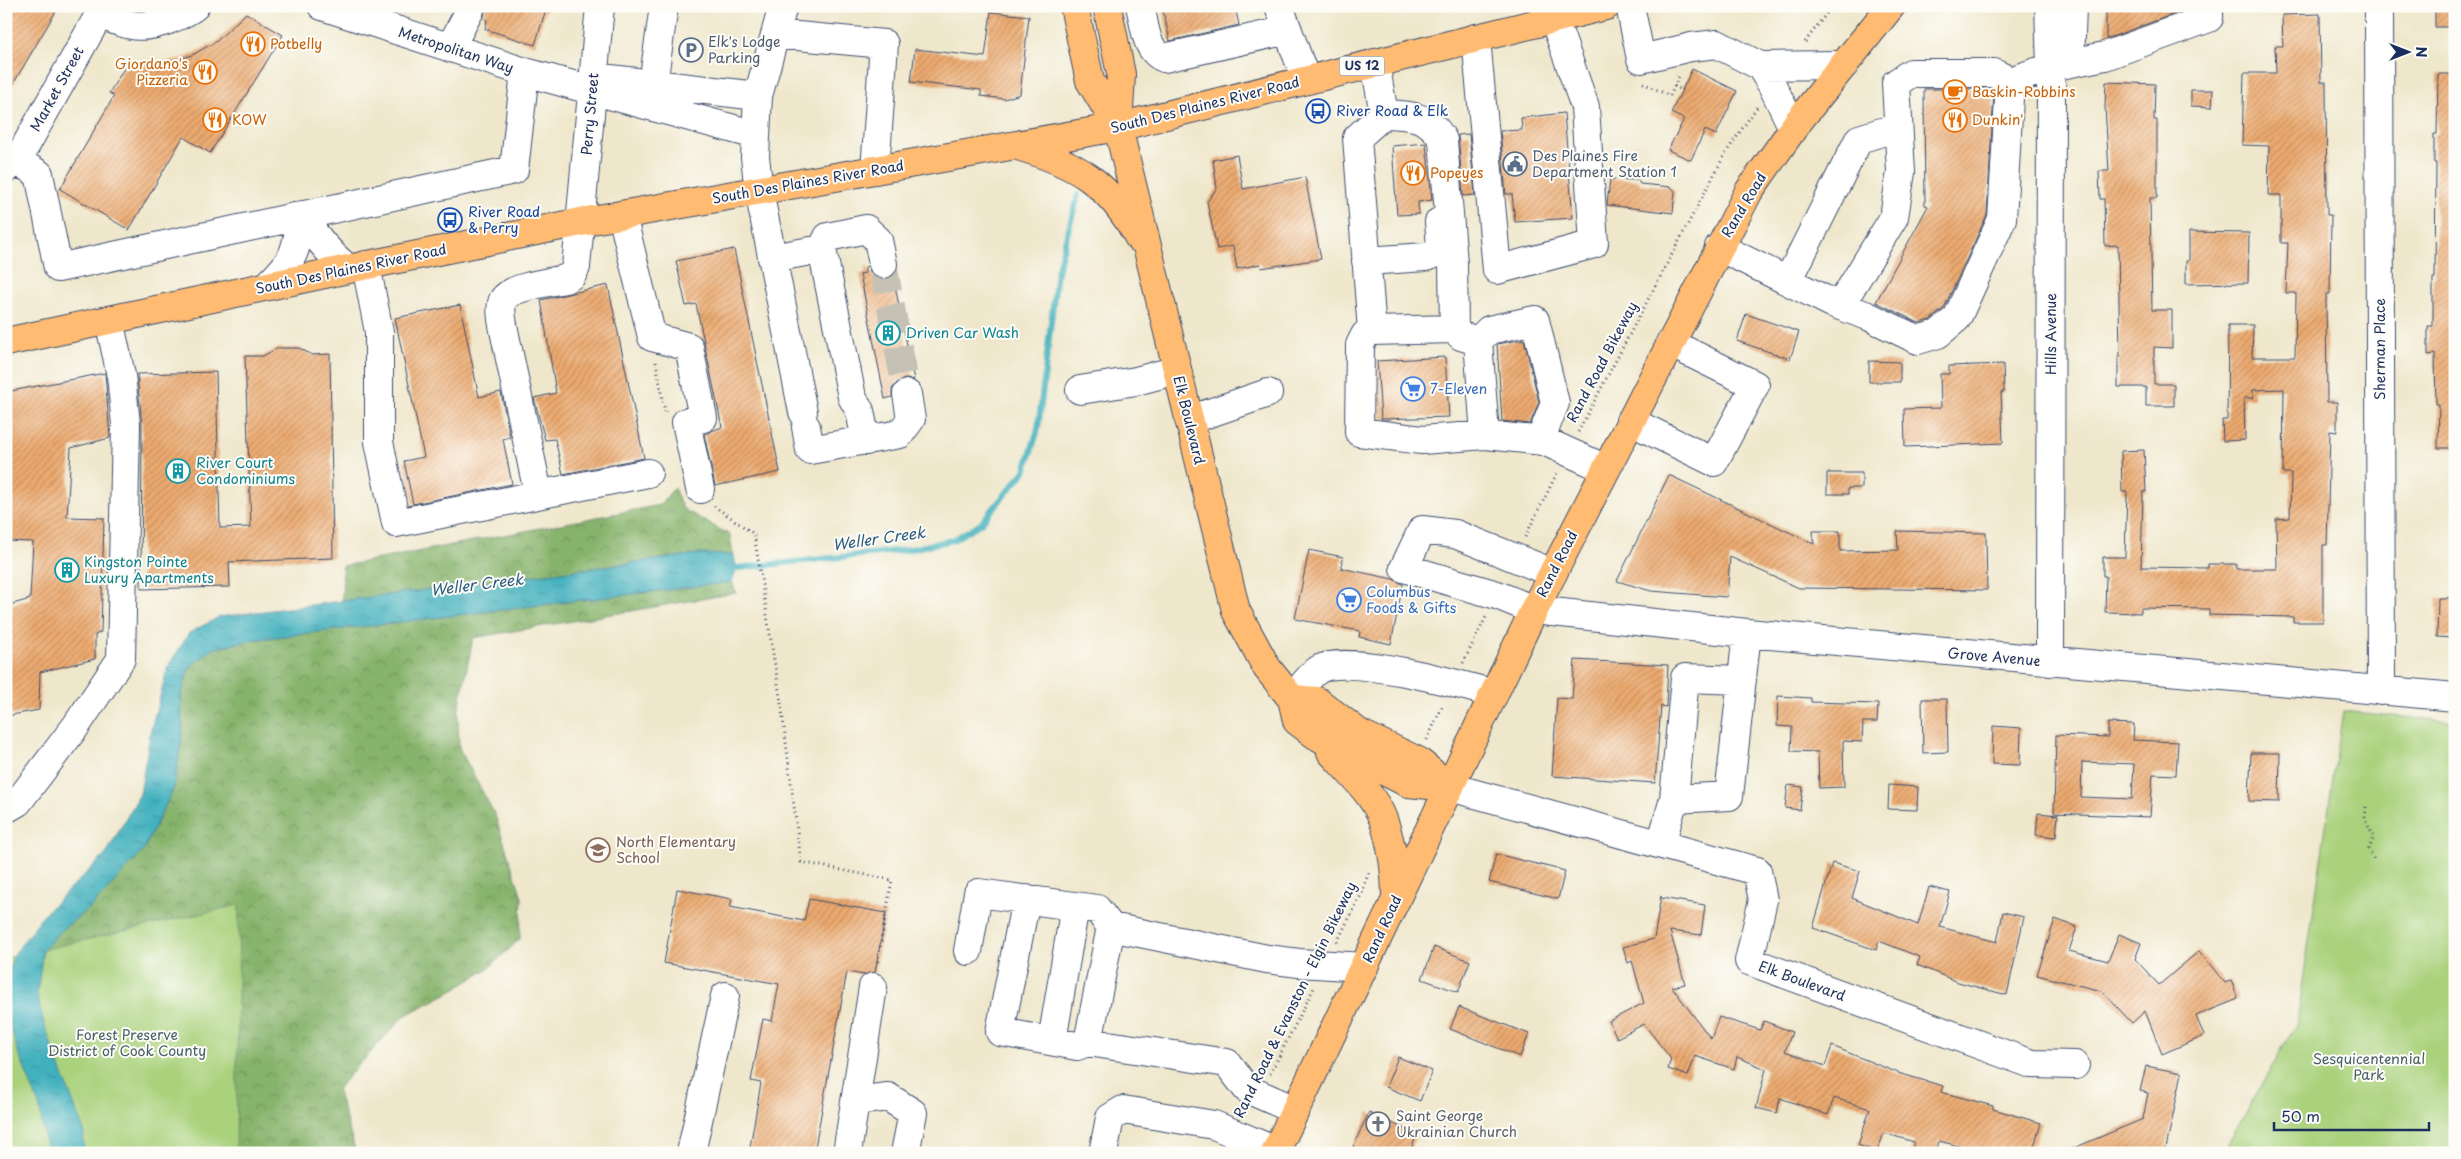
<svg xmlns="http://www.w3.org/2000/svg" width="2461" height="1159" viewBox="0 0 2461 1159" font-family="'Playpen Sans',sans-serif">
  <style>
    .forest { fill: url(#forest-crowns); stroke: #517265 }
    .green { fill: #aad27d; stroke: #62806e }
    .water { fill: url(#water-ripples); stroke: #2e708e }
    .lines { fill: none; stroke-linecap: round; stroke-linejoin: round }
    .stream { stroke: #42b1be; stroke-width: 6 }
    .building { fill: url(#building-hatch); fill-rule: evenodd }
    .minor-tunnel { stroke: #c5c2b5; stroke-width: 28; stroke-dasharray: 28 14; stroke-linecap: butt }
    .minor-casing { stroke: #3b4b6e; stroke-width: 30 }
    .major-casing { stroke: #3b4b6e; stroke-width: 30 }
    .path { stroke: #3b4b6e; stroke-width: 3; stroke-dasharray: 1 4; stroke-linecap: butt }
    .minor { stroke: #fff; stroke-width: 28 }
    .major { stroke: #febb71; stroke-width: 28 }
    .labels { text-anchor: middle; stroke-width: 4; stroke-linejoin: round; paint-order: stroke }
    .shield { fill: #fdfcf7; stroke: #5f6c8c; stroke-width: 1 }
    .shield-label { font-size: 12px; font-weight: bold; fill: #1b2f5e }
    .service-label { font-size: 14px; fill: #4e5e75; stroke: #fdfcf7; text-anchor: start }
    .food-label { font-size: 14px; fill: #c56008; stroke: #fdfcf7; text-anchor: start }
    .street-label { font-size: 14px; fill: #1b2f5e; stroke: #fdfcf7 }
    .transit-label { font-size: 14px; fill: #164399; stroke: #fdfcf7; text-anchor: start }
    .culture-label { font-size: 14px; fill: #0d838f; stroke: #fdfcf7; text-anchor: start }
    .shop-label { font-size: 14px; fill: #366cbe; stroke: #fdfcf7; text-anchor: start }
    .education-label { font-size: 14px; fill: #785e54; stroke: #fdfcf7; text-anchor: start }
    .park-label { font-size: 14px; fill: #466067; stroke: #fdfcf7 }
    .worship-label { font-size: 14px; fill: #5b616d; stroke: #fdfcf7; text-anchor: start }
    .water-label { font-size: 15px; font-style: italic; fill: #295c80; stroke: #fdfcf7 }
  </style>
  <defs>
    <pattern id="forest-crowns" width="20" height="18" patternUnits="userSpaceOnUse" patternTransform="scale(1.25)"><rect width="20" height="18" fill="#87b46c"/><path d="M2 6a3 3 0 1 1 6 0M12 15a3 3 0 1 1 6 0" fill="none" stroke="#6e935c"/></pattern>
    <pattern id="water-ripples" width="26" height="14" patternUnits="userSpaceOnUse" patternTransform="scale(1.25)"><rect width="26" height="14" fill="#42b1be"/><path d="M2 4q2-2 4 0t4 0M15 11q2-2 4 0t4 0" fill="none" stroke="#36909e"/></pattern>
    <pattern id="building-hatch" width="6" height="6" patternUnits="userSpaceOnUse" patternTransform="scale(1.25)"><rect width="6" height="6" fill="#edaa6f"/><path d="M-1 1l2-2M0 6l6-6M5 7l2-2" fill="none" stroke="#bf8b5e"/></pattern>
  </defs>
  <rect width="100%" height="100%" fill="#fdfcf7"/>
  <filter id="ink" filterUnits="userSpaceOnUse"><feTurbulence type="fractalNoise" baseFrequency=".02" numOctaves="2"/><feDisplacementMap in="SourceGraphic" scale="10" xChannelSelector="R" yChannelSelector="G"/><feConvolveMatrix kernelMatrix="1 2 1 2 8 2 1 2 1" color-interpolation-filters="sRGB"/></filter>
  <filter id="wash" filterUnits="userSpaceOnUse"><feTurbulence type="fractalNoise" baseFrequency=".0096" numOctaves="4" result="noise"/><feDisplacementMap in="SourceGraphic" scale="20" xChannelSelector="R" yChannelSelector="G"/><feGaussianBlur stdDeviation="1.12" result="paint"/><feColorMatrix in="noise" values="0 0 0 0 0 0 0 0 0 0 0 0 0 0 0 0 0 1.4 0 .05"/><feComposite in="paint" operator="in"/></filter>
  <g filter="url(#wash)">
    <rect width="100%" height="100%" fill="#efe7cb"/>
    <path class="forest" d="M674 488 683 509 730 535 733 555 699 554 342 601 343 566 660 505Z
      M732 582 736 593 473 638 458 713 459 748 495 815 522 897 520 939 489 968 450 992 404 1016 337 1089 356 1153H83L43 950 60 931 91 907 143 851 174 788 182 736 181 696 189 668 212 649 251 640Z"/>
    <path class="green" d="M2343 711 2455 722V1132L2450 1153H2223L2297 1022Z
      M239 905 236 1153H6V958Z"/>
    <path class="water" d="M699 554 733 555 737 568 732 582 251 640 212 649 189 668 181 696 182 736 174 788 143 851 91 907 60 931 43 950 37 994 44 1024 84 1131 83 1153H47L39 1105 18 1052 6 1012V991L13 956 44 914 106 854 140 794 151 729 168 667 189 633 219 617Z"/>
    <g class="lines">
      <path class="stream" d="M729 569 906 550 953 540 981 523 1025 471 1038 429 1057 272 1078 195"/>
    </g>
    <g id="blocks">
      <path class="building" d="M6 6H59L6 96Z
        M485 6H547L535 45 485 29 487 20 484 18Z
        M1162 6H1235L1239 25 1170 41Z
        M2106 6H2193V7L2106 39Z
        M2435 6H2455V27H2435Z
        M991 12 1029 16 1020 94 1005 99 981 96V90L911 82 915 49 985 57Z
        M246 13 283 35 210 153 183 137 129 230 60 189 114 96 109 93 128 62 145 64 181 59 194 54 217 41Z
        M2320 14 2321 82H2326L2327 215H2331L2330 294H2326L2327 402H2337V432L2330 431 2327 545H2323V622H2293V617L2209 615V609L2141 608V613L2105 612 2106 576H2103V557H2125L2127 492H2122L2121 451 2144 450 2146 492H2143L2141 567 2208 568V564H2236V569H2277L2276 519 2290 518 2291 473H2283L2284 389 2253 390V398H2244L2245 440 2223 441 2222 420H2227L2228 325H2253L2252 357H2295L2296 293H2286L2288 243H2281V195H2268L2269 146 2242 145 2244 73H2276L2275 46H2283L2282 15Z
        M1692 69 1737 91 1716 135 1705 130 1691 160 1668 150 1684 119 1671 113Z
        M2438 74H2455V448H2438L2439 404H2436L2435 354 2428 355V326H2433V278H2435L2436 163H2434V134H2437Z
        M2106 82 2155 84 2154 120H2157V198H2150L2152 310H2172V348L2154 347V384H2174V406H2146V387H2118V357H2120L2118 245 2105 246 2104 199H2100L2099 171H2109L2105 107Z
        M1924 89H1990L1994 92 1987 215 1944 308 1930 320 1919 323 1876 302 1928 206 1925 205Z
        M2191 90H2213L2212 107 2191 106Z
        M1564 113 1573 218 1515 222 1512 194H1506L1500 131 1522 130 1521 118Z
        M1469 134 1475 195 1463 196 1458 135Z
        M1426 143 1432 200 1418 202 1419 214 1397 215 1392 146Z
        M1237 155 1243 189 1305 177 1321 259 1261 268 1260 264 1237 269 1233 246 1217 249 1207 202 1217 188 1213 160Z
        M1610 179 1638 180 1640 184 1671 187 1675 191 1673 213 1607 205Z
        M2189 232 2249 233 2248 283 2186 284V261H2189Z
        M734 249 780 472 715 486 704 434 722 427 696 304 686 306 676 261Z
        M868 266 871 274 878 279H886L893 276 914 380 905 379 898 382 892 389V397L885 399 860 274 865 273V267Z
        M608 285 644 458 563 474 555 439 545 440 534 398 556 393 541 300Z
        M460 305 479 397 501 392 510 437 503 439 512 484 413 504 404 461 424 457 395 318Z
        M1746 314 1799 332 1790 359 1737 341Z
        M1524 339 1539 402 1530 424 1502 421 1497 344Z
        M278 348H299L312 355 330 354 333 558 229 562 230 587 141 589 142 425 137 374 216 372 220 528 251 527 245 356H263Z
        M1445 357 1449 417 1381 419 1377 361Z
        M1869 361 1900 362V382H1869Z
        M2003 364 2004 392H2001L2003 443 1905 447 1904 409 1941 408 1940 374H1949V366Z
        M105 373 110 438 71 448 67 517 104 518 101 632 95 635V659L40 672 39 710 6 716V606L30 599 33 542 6 541V392Z
        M1827 473H1862V488H1848V494H1827Z
        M1669 475 1814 544 1813 531H1840V551L1898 550 1897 531 1986 533 1987 590 1799 588 1730 557 1727 597 1651 591 1617 581Z
        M1309 550 1343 557 1341 568 1393 579 1403 584 1391 644 1359 637 1360 631 1295 619Z
        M2438 598H2455V638L2437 637Z
        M1575 660 1668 665 1666 707 1661 706 1655 783 1552 776 1557 698 1572 699Z
        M1778 696 1811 698V702L1878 704 1877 722H1863L1862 742 1843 741 1844 787 1819 788 1818 752 1791 751 1792 727 1777 726Z
        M1922 699H1947L1948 752 1923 753Z
        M2108 723 2134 724 2133 740 2178 742 2176 775 2153 774 2150 817 2054 813 2056 735 2108 737ZM2082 762 2134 764 2132 799 2081 797Z
        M1993 726 2021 728 2020 765 1992 764Z
        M2251 753H2280L2279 802 2249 801Z
        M1788 785 1803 787 1800 810 1785 808Z
        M1889 785 1918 787 1917 810 1888 809Z
        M2038 813 2058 815 2056 837 2036 835Z
        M1496 854 1565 871 1558 899 1489 882Z
        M1832 863 1860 871 1852 898 1918 925 1929 887 1950 892 1940 927 1997 942 2003 912 2024 917 2007 995 1958 982 1917 965 1920 957 1879 941 1876 950 1813 928Z
        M677 889 732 899 730 907 804 921 809 899 886 913 875 972 864 975 847 972 814 1153H749L761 1083 751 1081 763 1019 772 1021 779 984 664 963Z
        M1661 896V898L1705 905 1701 935 1670 931 1685 984 1672 987 1711 1039 1719 1017 1760 1030 1764 1021 1792 1032 1785 1051 1825 1066 1832 1046 1898 1073 1943 1086 1941 1092 1993 1106V1109L2041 1123 2032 1153H1986L1939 1141 1936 1153H1911L1914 1142 1884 1133 1877 1152 1858 1145 1870 1109 1834 1098 1828 1115 1780 1098 1777 1113 1756 1108 1766 1069 1737 1057 1734 1069 1695 1056 1688 1076 1668 1069 1671 1059 1644 1024 1617 1038 1609 1021 1644 1003 1632 961 1628 963 1623 947 1654 939Z
        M2055 919 2077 927 2069 951 2108 961 2119 934 2141 943 2135 959 2159 985 2199 951 2225 983 2231 980 2238 999 2196 1016 2204 1036 2162 1054 2145 1011 2132 1023 2102 991 2037 975Z
        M1434 947 1470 961 1458 992 1422 979Z
        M1459 1007 1529 1034 1520 1057 1450 1029Z
        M1398 1057 1432 1071 1420 1101 1386 1087Z
        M2146 1066 2182 1073 2165 1153H2062L2143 1119 2148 1093 2140 1091Z
        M1369 1112 1417 1135 1409 1153H1350Z"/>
    </g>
  </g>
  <g filter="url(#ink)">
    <use href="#blocks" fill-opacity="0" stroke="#3b4b6e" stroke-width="1"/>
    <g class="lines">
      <path class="minor-tunnel" d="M883 264 907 394"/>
      <g class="minor-casing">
        <path id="minor" d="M322 6 525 72 756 135
          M1140 6C1145 24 1145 51 1164 58L1288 30
          M1279 6 1306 80
          M1630 6 1641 59 1691 47 1717 44 1760 66 1844 65
          M2049 6 2051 67 2050 662
          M2379 6 2381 691
          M99 14C129 26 141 31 171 19 180 15 188 12 195 6
          M776 34 884 44 875 170
          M1476 38 1497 270 1594 244 1585 107 1554 19
          M450 48 470 10
          M1375 63 1384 114
          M2070 63 2072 6
          M1760 66 1772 85 1793 128
          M593 77 758 96 755 157 759 191 803 412
          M653 84 664 6
          M758 96 783 6
          M17 161 39 174 58 268 514 170 525 72
          M6 169 17 161 104 6
          M622 215 652 337 689 347 703 418 686 422 700 489
          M1719 247 1832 303 1868 316 1918 340 1938 334 1957 318 2002 219 2010 81 2051 67 2105 56 2209 18V6
          M822 249 828 237 866 229 878 240 883 264
          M772 258 822 249 852 397 860 411 866 441
          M1366 261 1426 257 1434 254 1441 247 1439 222
          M366 265 379 332V442L396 523 648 473
          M1788 281 1859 139 1898 127
          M267 286C296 258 295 253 302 215 315 237 328 252 348 269
          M1840 306 1894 217 1901 172 1896 83 1911 73H1994L2010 81
          M1372 331 1357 138 1384 114C1410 115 1429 115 1443 140L1453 263 1454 329 1461 336 1478 341 1485 435 1422 440 1359 432 1360 345 1365 335 1372 331 1454 329
          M1478 341 1489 330 1535 320 1555 403 1540 441
          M1080 390 1136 381 1177 370
          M1189 420 1268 393
          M1630 421 1714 462 1755 385 1670 343
          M806 427 810 450 900 434 911 419 907 394
          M1485 435 1544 441 1606 469
          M538 493 505 335C503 325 499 309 503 300 510 287 550 282 565 279L572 275 576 267 600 6
          M1553 573 1455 534 1422 530 1404 568 1497 595 1534 610 1747 633 2455 697
          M1292 699C1300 690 1308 676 1318 670 1343 652 1463 685 1494 694
          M1450 787 1757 871 1763 900 1749 961 2032 1064 2075 1065
          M1674 799 1685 678 1742 680
          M6 809 18 802 76 726 121 659 126 425 121 375 109 320
          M1661 844 1674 799 1729 796 1747 633
          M1026 899 1000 1032 1077 1046 1088 1042 1227 1063 1247 1089 1295 1110
          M968 951 978 893 1097 909 1111 927
          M1052 1041 1075 906
          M1088 1042 1111 927 1267 959 1299 963 1364 967
          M856 1101 888 1097 913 1113 905 1153
          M691 1153 725 996
          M847 1153 873 987
          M1103 1153 1110 1118 1123 1110 1214 1125 1276 1151"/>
      </g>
      <g class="major-casing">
        <path id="major" d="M1074 6 1090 81 1118 127 1236 611 1267 668 1292 699 1297 721 1317 736 1355 757 1408 783 1450 787
          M1107 6 1121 74 1118 127
          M1018 146C1077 164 1108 182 1139 238
          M6 342 348 269 581 222 1118 127 1606 6
          M1292 699 1317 701 1359 733 1418 761 1450 787
          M1331 752C1349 772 1373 794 1383 819 1392 844 1396 874 1396 900
          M1275 1153 1534 610 1749 191 1797 123 1891 6"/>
      </g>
      <path class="path" d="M1805 42 1832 6
        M1643 83 1670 96 1679 76 1676 75
        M1674 86 1682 90
        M656 362 665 412
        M1578 432 1725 154 1757 107
        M714 506 754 534 781 703 801 862 892 880 877 964
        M1525 537 1557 473
        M1463 663 1486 617
        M1427 740 1443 704
        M2366 807 2365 820 2374 837 2369 849 2375 862
        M1337 942 1362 893 1369 871
        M1270 1074 1314 988"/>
      <use href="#minor" class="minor"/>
      <use href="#major" class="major"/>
    </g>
  </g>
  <defs>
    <g id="restaurant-ring" transform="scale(1.25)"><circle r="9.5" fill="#fdfcf7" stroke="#e8710a" stroke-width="1.5"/><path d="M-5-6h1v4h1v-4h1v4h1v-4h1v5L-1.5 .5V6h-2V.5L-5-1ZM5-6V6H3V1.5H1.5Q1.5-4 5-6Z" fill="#e8710a"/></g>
    <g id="parking-ring" transform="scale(1.25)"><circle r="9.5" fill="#fdfcf7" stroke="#5c6f8a" stroke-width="1.5"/><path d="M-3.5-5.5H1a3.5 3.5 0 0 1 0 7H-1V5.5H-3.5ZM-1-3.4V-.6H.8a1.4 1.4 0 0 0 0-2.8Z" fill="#5c6f8a"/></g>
    <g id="cafe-ring" transform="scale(1.25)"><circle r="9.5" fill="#fdfcf7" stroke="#e8710a" stroke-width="1.5"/><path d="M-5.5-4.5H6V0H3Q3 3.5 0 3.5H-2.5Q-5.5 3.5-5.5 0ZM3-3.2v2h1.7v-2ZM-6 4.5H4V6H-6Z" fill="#e8710a"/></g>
    <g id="bus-ring" transform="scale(1.25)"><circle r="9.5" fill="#fdfcf7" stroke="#1a4fb4" stroke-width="1.5"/><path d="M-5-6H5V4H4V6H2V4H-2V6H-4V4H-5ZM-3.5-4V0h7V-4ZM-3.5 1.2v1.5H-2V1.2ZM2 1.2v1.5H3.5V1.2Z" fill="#1a4fb4"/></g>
    <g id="civic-ring" transform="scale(1.25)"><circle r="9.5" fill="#fdfcf7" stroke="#5c6f8a" stroke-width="1.5"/><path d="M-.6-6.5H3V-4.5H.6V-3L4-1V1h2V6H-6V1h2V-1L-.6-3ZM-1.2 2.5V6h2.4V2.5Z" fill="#5c6f8a"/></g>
    <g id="building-ring" transform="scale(1.25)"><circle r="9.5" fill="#fdfcf7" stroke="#0f9aa8" stroke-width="1.5"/><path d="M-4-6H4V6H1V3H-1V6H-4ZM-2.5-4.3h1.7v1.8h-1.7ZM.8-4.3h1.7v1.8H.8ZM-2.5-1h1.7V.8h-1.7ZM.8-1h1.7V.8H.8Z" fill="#0f9aa8"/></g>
    <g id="supermarket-ring" transform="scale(1.25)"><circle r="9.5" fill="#fdfcf7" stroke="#3f7fe0" stroke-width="1.5"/><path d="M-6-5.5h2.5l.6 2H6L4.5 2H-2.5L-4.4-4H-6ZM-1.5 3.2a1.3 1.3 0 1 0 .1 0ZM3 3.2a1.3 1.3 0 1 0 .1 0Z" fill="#3f7fe0"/></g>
    <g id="school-ring" transform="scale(1.25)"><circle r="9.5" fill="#fdfcf7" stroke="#8d6e63" stroke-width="1.5"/><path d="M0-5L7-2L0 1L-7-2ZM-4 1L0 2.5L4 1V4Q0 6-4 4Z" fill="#8d6e63"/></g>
    <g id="church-ring" transform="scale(1.25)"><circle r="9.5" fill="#fdfcf7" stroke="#6b7280" stroke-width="1.5"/><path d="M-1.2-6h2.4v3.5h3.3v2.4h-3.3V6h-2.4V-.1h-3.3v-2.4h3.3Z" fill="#6b7280"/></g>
  </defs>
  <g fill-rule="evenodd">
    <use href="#restaurant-ring" x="253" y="44"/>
    <use href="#parking-ring" x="691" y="50"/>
    <use href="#restaurant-ring" x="205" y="72"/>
    <use href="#cafe-ring" x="1955" y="92"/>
    <use href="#bus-ring" x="1318" y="111"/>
    <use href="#restaurant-ring" x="215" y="120"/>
    <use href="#restaurant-ring" x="1955" y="120"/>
    <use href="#civic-ring" x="1515" y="164"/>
    <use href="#restaurant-ring" x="1413" y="173"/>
    <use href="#bus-ring" x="450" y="220"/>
    <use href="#building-ring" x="888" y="333"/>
    <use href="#supermarket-ring" x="1413" y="389"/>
    <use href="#building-ring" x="178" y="471"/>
    <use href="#building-ring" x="67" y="570"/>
    <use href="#supermarket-ring" x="1349" y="600"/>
    <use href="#school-ring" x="598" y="850"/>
    <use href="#church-ring" x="1378" y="1124"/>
  </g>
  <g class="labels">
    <rect class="shield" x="1339.5" y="56.5" width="45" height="19" rx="4"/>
    <g class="shield-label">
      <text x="1362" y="70">US 12</text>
    </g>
    <g class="service-label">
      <text x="708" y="47">Elk's Lodge<tspan x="708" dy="16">Parking</tspan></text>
      <text x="1532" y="161">Des Plaines Fire<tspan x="1532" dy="16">Department Station 1</tspan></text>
    </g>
    <g class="food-label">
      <text x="270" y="49">Potbelly</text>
      <text x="188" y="69" text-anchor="end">Giordano's<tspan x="188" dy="16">Pizzeria</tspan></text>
      <text x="1972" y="97">Baskin-Robbins</text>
      <text x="232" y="125">KOW</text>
      <text x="1972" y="125">Dunkin'</text>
      <text x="1430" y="178">Popeyes</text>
    </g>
    <g class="street-label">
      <text transform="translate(456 50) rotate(18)" y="5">Metropolitan Way</text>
      <text transform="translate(57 89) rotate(-61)" y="5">Market Street</text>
      <text transform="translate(1205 105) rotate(-14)" y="5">South Des Plaines River Road</text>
      <text transform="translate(590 114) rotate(-85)" y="5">Perry Street</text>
      <text transform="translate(808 182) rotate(-10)" y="5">South Des Plaines River Road</text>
      <text transform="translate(1744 205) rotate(-59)" y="5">Rand Road</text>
      <text transform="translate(351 269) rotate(-12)" y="5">South Des Plaines River Road</text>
      <text transform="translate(2051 334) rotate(-90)" y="5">Hills Avenue</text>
      <text transform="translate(2380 349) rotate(-90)" y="5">Sherman Place</text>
      <text transform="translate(1602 362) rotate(-62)" y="5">Rand Road Bikeway</text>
      <text transform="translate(1189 420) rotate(76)" y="5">Elk Boulevard</text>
      <text transform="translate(1557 564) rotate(-63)" y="5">Rand Road</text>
      <text transform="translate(1994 657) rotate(5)" y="5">Grove Avenue</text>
      <text transform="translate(1382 929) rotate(-65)" y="5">Rand Road</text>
      <text transform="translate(1802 981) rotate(20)" y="5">Elk Boulevard</text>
      <text transform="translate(1295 1000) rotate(-64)" y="5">Rand Road &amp; Evanston - Elgin Bikeway</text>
    </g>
    <g class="transit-label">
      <text x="1336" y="116">River Road &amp; Elk</text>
      <text x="468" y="217">River Road<tspan x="468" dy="16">&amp; Perry</tspan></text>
    </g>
    <g class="culture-label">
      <text x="906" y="338">Driven Car Wash</text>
      <text x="196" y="468">River Court<tspan x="196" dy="16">Condominiums</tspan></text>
      <text x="84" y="567">Kingston Pointe<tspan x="84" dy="16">Luxury Apartments</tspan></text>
    </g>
    <g class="shop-label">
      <text x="1430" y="394">7-Eleven</text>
      <text x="1366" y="597">Columbus<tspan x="1366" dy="16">Foods &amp; Gifts</tspan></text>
    </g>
    <g class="education-label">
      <text x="616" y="847">North Elementary<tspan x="616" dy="16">School</tspan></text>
    </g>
    <g class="park-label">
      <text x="127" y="1040">Forest Preserve<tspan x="127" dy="16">District of Cook County</tspan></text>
      <text x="2369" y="1064">Sesquicentennial<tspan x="2369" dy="16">Park</tspan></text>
    </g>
    <g class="worship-label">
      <text x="1396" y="1121">Saint George<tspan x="1396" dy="16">Ukrainian Church</tspan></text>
    </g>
    <g class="water-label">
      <text transform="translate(879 539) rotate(-8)" y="5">Weller Creek</text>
      <text transform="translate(477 585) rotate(-7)" y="5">Weller Creek</text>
    </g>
  </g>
  <rect width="2461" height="1159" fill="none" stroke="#fdfcf7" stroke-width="25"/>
  <g transform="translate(2408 52) rotate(90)" stroke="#fdfcf7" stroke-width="4" paint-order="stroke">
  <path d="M0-4L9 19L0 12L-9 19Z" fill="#1b2f5e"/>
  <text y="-8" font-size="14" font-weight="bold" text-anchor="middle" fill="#1b2f5e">N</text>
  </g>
  <path d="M2274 1122v8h155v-8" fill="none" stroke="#1b2f5e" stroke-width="2.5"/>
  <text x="2281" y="1122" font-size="15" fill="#1b2f5e" stroke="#fdfcf7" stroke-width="4" paint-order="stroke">50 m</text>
</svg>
